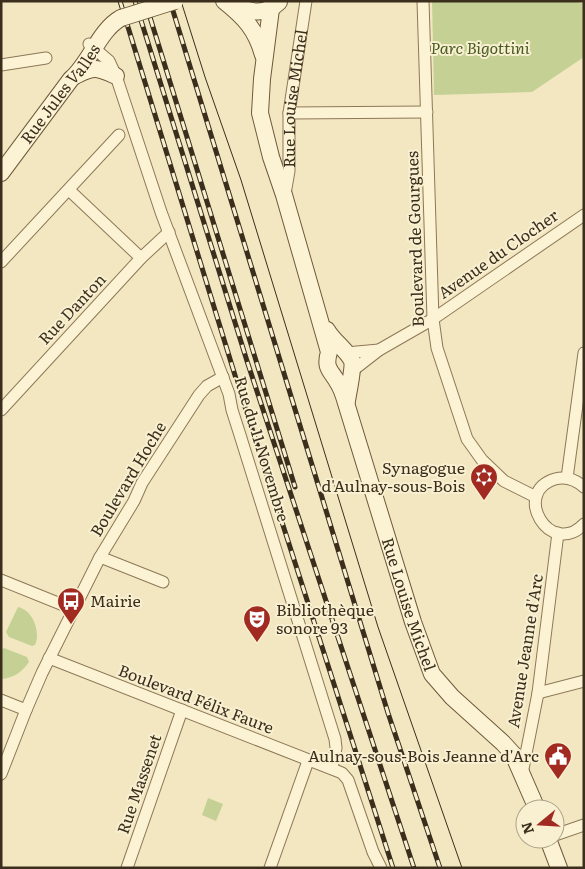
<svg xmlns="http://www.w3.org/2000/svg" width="585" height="869" viewBox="0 0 585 869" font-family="Literata,serif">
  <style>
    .green { fill: #c5d194 }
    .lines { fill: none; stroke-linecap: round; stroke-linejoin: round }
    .street-casing { stroke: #8d7857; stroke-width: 13 }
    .secondary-casing { stroke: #6f593a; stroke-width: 18 }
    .street { stroke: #fcf3d5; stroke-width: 11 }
    .secondary { stroke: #fcf3d5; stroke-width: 16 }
    .tram { stroke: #3b2e1c; stroke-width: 1 }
    .rail-casing { stroke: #3b2e1c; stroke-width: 5 }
    .rail { stroke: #f8f0d1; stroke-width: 3; stroke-dasharray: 9; stroke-linecap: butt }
    .secondary-bridge-casing { stroke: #6f593a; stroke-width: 18; stroke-linecap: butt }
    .secondary-bridge { stroke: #fcf3d5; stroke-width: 16 }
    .labels { text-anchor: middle; stroke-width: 4; stroke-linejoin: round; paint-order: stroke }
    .park-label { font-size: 16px; font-style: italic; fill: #475a21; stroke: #f8f0d1 }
    .street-label { font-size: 16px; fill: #3b2e1c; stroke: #f8f0d1 }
    .poi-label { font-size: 16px; fill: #3b2e1c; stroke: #f8f0d1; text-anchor: end }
  </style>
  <rect width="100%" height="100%" fill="#f2e7c1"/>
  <path class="green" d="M432 1H574L584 4V57L532 92 434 95Z
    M18 607C33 610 41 632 35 645L32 646 9 637 6 632Z
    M4 648 27 657 29 662C22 672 14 678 1 679V650Z
    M208 798 223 804 216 821 202 815Z"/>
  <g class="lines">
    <g class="street-casing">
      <g id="street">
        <path d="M423 1 433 319 437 348 467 439 482 460 504 481 536 497"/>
        <path d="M89 44 109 61 116 76 161 212 229 394 232 410 240 435 335 739 336 748 332 768"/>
        <path d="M1 65 46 58"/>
        <path d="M289 113 427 112"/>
        <path d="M69 190 141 258"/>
        <path id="s1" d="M285 194 289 171V113L306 1"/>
        <path d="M1 262 119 135"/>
        <path d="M346 353 379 350"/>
        <path d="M352 371 379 350 433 319 584 215"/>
        <path d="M1 410 141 258 169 232"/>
        <path d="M567 478 584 353"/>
        <path d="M584 487C576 480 566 476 555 479 511 492 550 559 584 524"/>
        <path d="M100 557 163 582"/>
        <path d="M1 580 73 609"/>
        <path d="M49 658 342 773 348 780 373 852 381 868"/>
        <path d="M538 693 584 681"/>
        <path d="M1 700 26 710"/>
        <path d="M1 774 26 710 42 673 100 557 134 501 142 483 199 395 207 386 223 377"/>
        <path d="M522 774 538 693 558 533"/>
        <path d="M555 835 584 825"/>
        <path d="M127 868 182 710"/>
        <path d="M270 868 308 761"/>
      </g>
    </g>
    <g class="secondary-casing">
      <g id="secondary">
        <path d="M224 1C244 17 256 29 263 55"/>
        <path id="s2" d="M272 1 262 79 260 113 271 157 284 195 329 352C324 369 331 370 338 383 342 389 344 396 346 403L413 622 432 674 452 697 503 743 513 754 537 809"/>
        <path d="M233 3C248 13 265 16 279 2"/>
        <path d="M77 75C95 66 98 68 116 76"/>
        <path id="s3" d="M1 173 71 79C90 63 99 30 121 18"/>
        <path d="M327 330C333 341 348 351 352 361 354 367 348 393 347 401"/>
        <path d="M548 839 559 868"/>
      </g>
    </g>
    <use href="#street" class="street"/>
    <use href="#secondary" class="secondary"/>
    <path class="tram" d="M181 1 205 77 241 180 378 627 462 868"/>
    <g class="rail-casing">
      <path id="rail" d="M120 1 238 385 393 868
        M135 1 247 361 414 868
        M145 1 295 487
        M170 1 388 713 440 868"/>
    </g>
    <use href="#rail" class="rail"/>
    <g class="secondary-bridge-casing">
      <path id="secondary-bridge" d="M121 18 175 1"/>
    </g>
    <use href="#secondary-bridge" class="secondary-bridge"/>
  </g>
  <defs>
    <g id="synagogue-pin" transform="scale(1.4375)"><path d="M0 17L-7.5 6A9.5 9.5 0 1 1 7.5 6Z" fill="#a12b21" stroke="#f8f0d1"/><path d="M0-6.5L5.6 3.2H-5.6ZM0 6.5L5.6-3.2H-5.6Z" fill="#fff"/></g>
    <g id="bus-pin" transform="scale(1.4375)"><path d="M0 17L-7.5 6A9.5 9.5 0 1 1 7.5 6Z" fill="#a12b21" stroke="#f8f0d1"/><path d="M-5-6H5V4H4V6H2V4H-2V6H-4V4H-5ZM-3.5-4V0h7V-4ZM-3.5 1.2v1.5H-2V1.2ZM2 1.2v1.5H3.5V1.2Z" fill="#fff"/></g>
    <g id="theatre-pin" transform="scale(1.4375)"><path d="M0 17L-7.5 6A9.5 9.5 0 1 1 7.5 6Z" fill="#a12b21" stroke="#f8f0d1"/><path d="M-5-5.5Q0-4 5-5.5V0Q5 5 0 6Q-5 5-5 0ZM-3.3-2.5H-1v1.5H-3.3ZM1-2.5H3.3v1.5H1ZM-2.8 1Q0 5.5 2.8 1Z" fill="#fff"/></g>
    <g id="civic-pin" transform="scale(1.4375)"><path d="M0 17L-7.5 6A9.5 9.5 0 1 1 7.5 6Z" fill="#a12b21" stroke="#f8f0d1"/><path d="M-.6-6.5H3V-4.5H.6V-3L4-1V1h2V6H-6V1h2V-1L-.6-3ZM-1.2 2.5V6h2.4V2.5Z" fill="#fff"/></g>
  </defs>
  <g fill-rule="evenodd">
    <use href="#synagogue-pin" x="484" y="477"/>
    <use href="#bus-pin" x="71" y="601"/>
    <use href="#theatre-pin" x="257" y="619"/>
    <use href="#civic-pin" x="558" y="756"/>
  </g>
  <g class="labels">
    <g class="park-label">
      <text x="480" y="54">Parc Bigottini</text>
    </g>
    <g class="street-label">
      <text dy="6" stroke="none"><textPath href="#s3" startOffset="99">Rue Jules Valles</textPath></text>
      <text dy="6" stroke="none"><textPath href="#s1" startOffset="96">Rue Louise Michel</textPath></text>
      <text transform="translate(415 239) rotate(-92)" y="6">Boulevard de Gourgues</text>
      <text transform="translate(498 254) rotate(-35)" y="6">Avenue du Clocher</text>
      <text transform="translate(72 309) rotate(-47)" y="6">Rue Danton</text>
      <text transform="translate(262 449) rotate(73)" y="6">Rue du 11 Novembre</text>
      <text transform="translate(128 479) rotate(-59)" y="6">Boulevard Hoche</text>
      <text dy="6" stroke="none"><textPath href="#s2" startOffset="628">Rue Louise Michel</textPath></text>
      <text transform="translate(525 651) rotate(-81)" y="6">Avenue Jeanne d'Arc</text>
      <text transform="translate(196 699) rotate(21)" y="6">Boulevard Félix Faure</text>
      <text transform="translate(139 784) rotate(-71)" y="6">Rue Massenet</text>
    </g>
    <g class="poi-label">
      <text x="465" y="474">Synagogue<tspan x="465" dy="18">d'Aulnay-sous-Bois</tspan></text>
      <text x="90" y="607" text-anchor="start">Mairie</text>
      <text x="276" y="616" text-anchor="start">Bibliothèque<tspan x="276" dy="18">sonore 93</tspan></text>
      <text x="539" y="762">Aulnay-sous-Bois Jeanne d'Arc</text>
    </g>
  </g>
  <rect width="585" height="869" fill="none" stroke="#3b2e1c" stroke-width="5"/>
  <g transform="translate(540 824) rotate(252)"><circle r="24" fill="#f8f0d1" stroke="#aca289"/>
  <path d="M0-4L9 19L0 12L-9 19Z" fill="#a12b21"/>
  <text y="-8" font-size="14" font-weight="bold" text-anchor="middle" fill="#3b2e1c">N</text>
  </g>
</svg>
